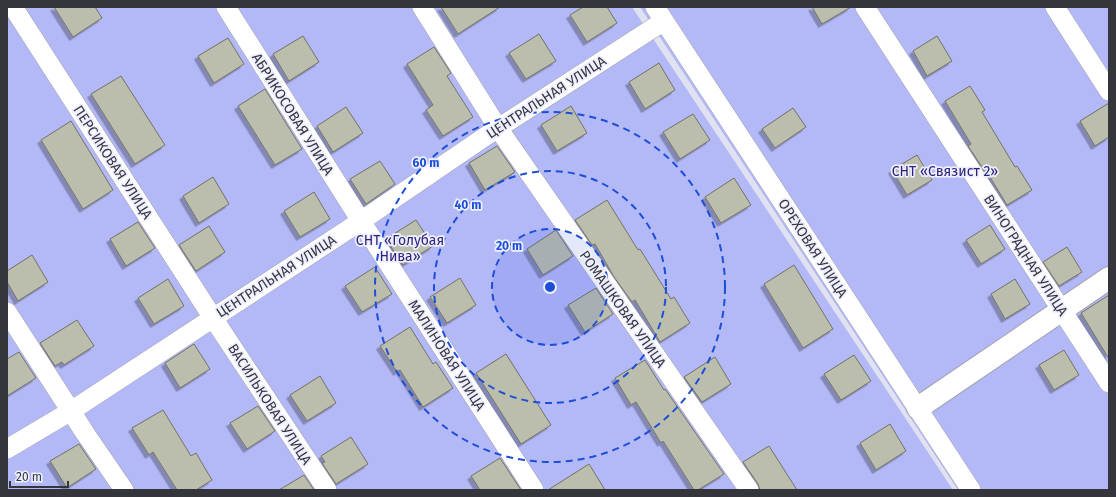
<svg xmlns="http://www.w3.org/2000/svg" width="1116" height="497" viewBox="0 0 1116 497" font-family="'Fira Sans',sans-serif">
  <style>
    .green { fill: #b3b8f6 }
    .building { fill: #bbbdad; stroke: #717264; filter: url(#shadow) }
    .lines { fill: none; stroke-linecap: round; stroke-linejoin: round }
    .minor-casing { stroke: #a2a4b3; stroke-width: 20 }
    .tertiary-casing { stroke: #a2a4b3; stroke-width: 24 }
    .minor { stroke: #fff; stroke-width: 19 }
    .tertiary { stroke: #fff; stroke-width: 22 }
    .ring { fill: none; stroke: #1d4ed8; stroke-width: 2; stroke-dasharray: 7 5 }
    .labels { text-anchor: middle; stroke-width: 3.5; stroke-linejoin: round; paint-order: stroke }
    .street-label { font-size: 14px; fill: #35363c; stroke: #edefff }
    .park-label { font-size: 14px; fill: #2d237a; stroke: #edefff }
    .centre { fill: #1d4ed8; stroke: #edefff; stroke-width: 2 }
    .ring-label { font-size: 12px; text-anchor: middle; font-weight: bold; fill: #1d4ed8; stroke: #edefff; stroke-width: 3.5; stroke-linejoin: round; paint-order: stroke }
  </style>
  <defs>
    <filter id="shadow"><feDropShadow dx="-3.5" dy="3.5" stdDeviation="0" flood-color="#0004"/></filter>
  </defs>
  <rect width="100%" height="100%" fill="#e0e2f2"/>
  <path class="green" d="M7 7H632L953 490H7Z
    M640 7H1109V490H958Z"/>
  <path class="building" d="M54 7H95L102 18 73 37Z
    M441 7H500L458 34Z
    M583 7H607L617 23 587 42 570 15Z
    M812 7H851L822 24Z
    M539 34 556 61 526 79 509 53Z
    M303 36 319 62 289 81 273 54Z
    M937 36 952 61 927 76 913 51Z
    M228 38 244 64 214 83 198 56Z
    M434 47 451 73 447 76 473 117 443 136 426 110 433 105 407 64Z
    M659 63 675 90 645 109 629 82Z
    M121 76 165 145 135 164 91 94Z
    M970 86 985 110 982 112 1015 167 1017 166 1032 190 1007 205 985 169 984 170 968 146 971 144 945 101Z
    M265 89 302 149 275 165 238 106Z
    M1109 103V137L1095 146 1080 121Z
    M571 106 587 133 557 151 541 125Z
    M346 107 363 133 333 152 317 126Z
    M793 108 806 127 775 148 762 129Z
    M693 114 710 140 680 159 663 132Z
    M71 121 113 190 83 209 41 140Z
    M497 146 515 172 485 190 469 163Z
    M917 155 932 180 907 195 892 170Z
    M380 161 395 184 366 204 350 179Z
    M213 177 229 204 199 223 183 196Z
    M734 178 751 205 721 223 705 197Z
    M314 192 330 219 300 237 284 211Z
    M607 200 638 250 640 249 671 299 674 297 690 323 660 342 635 300 632 302 614 277 595 244 592 245 575 220Z
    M416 220 433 246 403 265 386 239Z
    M138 222 155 248 126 266 110 239Z
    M990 225 1005 249 981 264 966 240Z
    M209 226 225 252 196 271 179 245Z
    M556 230 573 256 543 275 527 249Z
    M1067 247 1082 272 1059 286 1043 262Z
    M32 255 48 282 18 301 7 282V271Z
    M794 265 833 329 803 348 764 284Z
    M375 267 392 294 362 312 345 286Z
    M460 278 476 305 447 323 430 297Z
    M168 279 184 306 154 324 138 298Z
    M1015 279 1030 304 1005 319 991 294Z
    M596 288 613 314 585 332 568 305Z
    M1109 295V359L1081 313Z
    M77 320 94 346 64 365 62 362 55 366 40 343Z
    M410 327 433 364 436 362 453 388 423 407 400 370 397 372 380 346Z
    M194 344 210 369 180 388 165 363Z
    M1064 350 1079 375 1054 390 1039 365Z
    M19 352 36 378 7 396V359Z
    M506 354 551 425 521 444 476 373Z
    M854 355 871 381 841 400 824 374Z
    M715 357 731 384 702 402 684 377Z
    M645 360 664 390 665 389 724 474 698 490H694L663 441 661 443 636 402 631 405 615 378Z
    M320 376 336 403 307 421 290 395Z
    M258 406 275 431 247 449 230 423Z
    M163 410 191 456 196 453 212 480 196 490H177L153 452 149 455 132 428Z
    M890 424 906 451 876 470 860 443Z
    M351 437 368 464 336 484 322 463 325 462 321 456Z
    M79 444 96 469 67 488 50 461Z
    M769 446 797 490H760L758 484 743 462Z
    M500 458 521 490H480L471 476Z
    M589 464 605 490H548Z
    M304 475 314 490H279Z"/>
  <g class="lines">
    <g class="minor-casing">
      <path id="minor" d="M13 7 213 318 327 490
        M226 7 361 221 534 490
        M422 7 498 128 749 490
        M655 7 971 490
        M865 7 1109 383
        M1055 7 1109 91
        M7 312 85 433 124 490
        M7 449 71 411 361 221 486 136 664 21"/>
    </g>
    <g class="tertiary-casing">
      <path id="tertiary" d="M918 408 1109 278"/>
    </g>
    <use href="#minor" class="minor"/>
    <use href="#tertiary" class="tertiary"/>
  </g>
  <circle cx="550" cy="287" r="58" fill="#1d4ed8" fill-opacity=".12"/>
  <g class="ring">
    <circle cx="550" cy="287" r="58"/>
    <circle cx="550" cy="287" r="116"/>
    <circle cx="550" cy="287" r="175"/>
  </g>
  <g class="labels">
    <g class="street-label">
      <text transform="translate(546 97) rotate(-33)" y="5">ЦЕНТРАЛЬНАЯ УЛИЦА</text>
      <text transform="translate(293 114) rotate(58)" y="5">АБРИКОСОВАЯ УЛИЦА</text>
      <text transform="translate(113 162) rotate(57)" y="5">ПЕРСИКОВАЯ УЛИЦА</text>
      <text transform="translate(813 248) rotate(57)" y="5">ОРЕХОВАЯ УЛИЦА</text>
      <text transform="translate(1026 255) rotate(57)" y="5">ВИНОГРАДНАЯ УЛИЦА</text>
      <text transform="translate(276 276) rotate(-33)" y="5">ЦЕНТРАЛЬНАЯ УЛИЦА</text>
      <text transform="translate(623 309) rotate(55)" y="5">РОМАШКОВАЯ УЛИЦА</text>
      <text transform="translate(447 355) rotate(57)" y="5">МАЛИНОВАЯ УЛИЦА</text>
      <text transform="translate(270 404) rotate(57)" y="5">ВАСИЛЬКОВАЯ УЛИЦА</text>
    </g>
    <g class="park-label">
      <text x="945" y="176">СНТ «Связист 2»</text>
      <text x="400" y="245">СНТ «Голубая<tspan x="400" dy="16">Нива»</tspan></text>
    </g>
  </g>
  <circle cx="550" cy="287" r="6" class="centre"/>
  <g class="ring-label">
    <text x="426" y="167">60 m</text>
    <text x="468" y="209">40 m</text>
    <text x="509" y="250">20 m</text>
  </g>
  <rect width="1116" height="497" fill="none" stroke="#35363c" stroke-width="16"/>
  <path d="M10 481v6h58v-6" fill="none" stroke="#35363c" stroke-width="2"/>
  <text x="16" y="481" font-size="12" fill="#35363c" stroke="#edefff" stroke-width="3" paint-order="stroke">20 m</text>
</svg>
